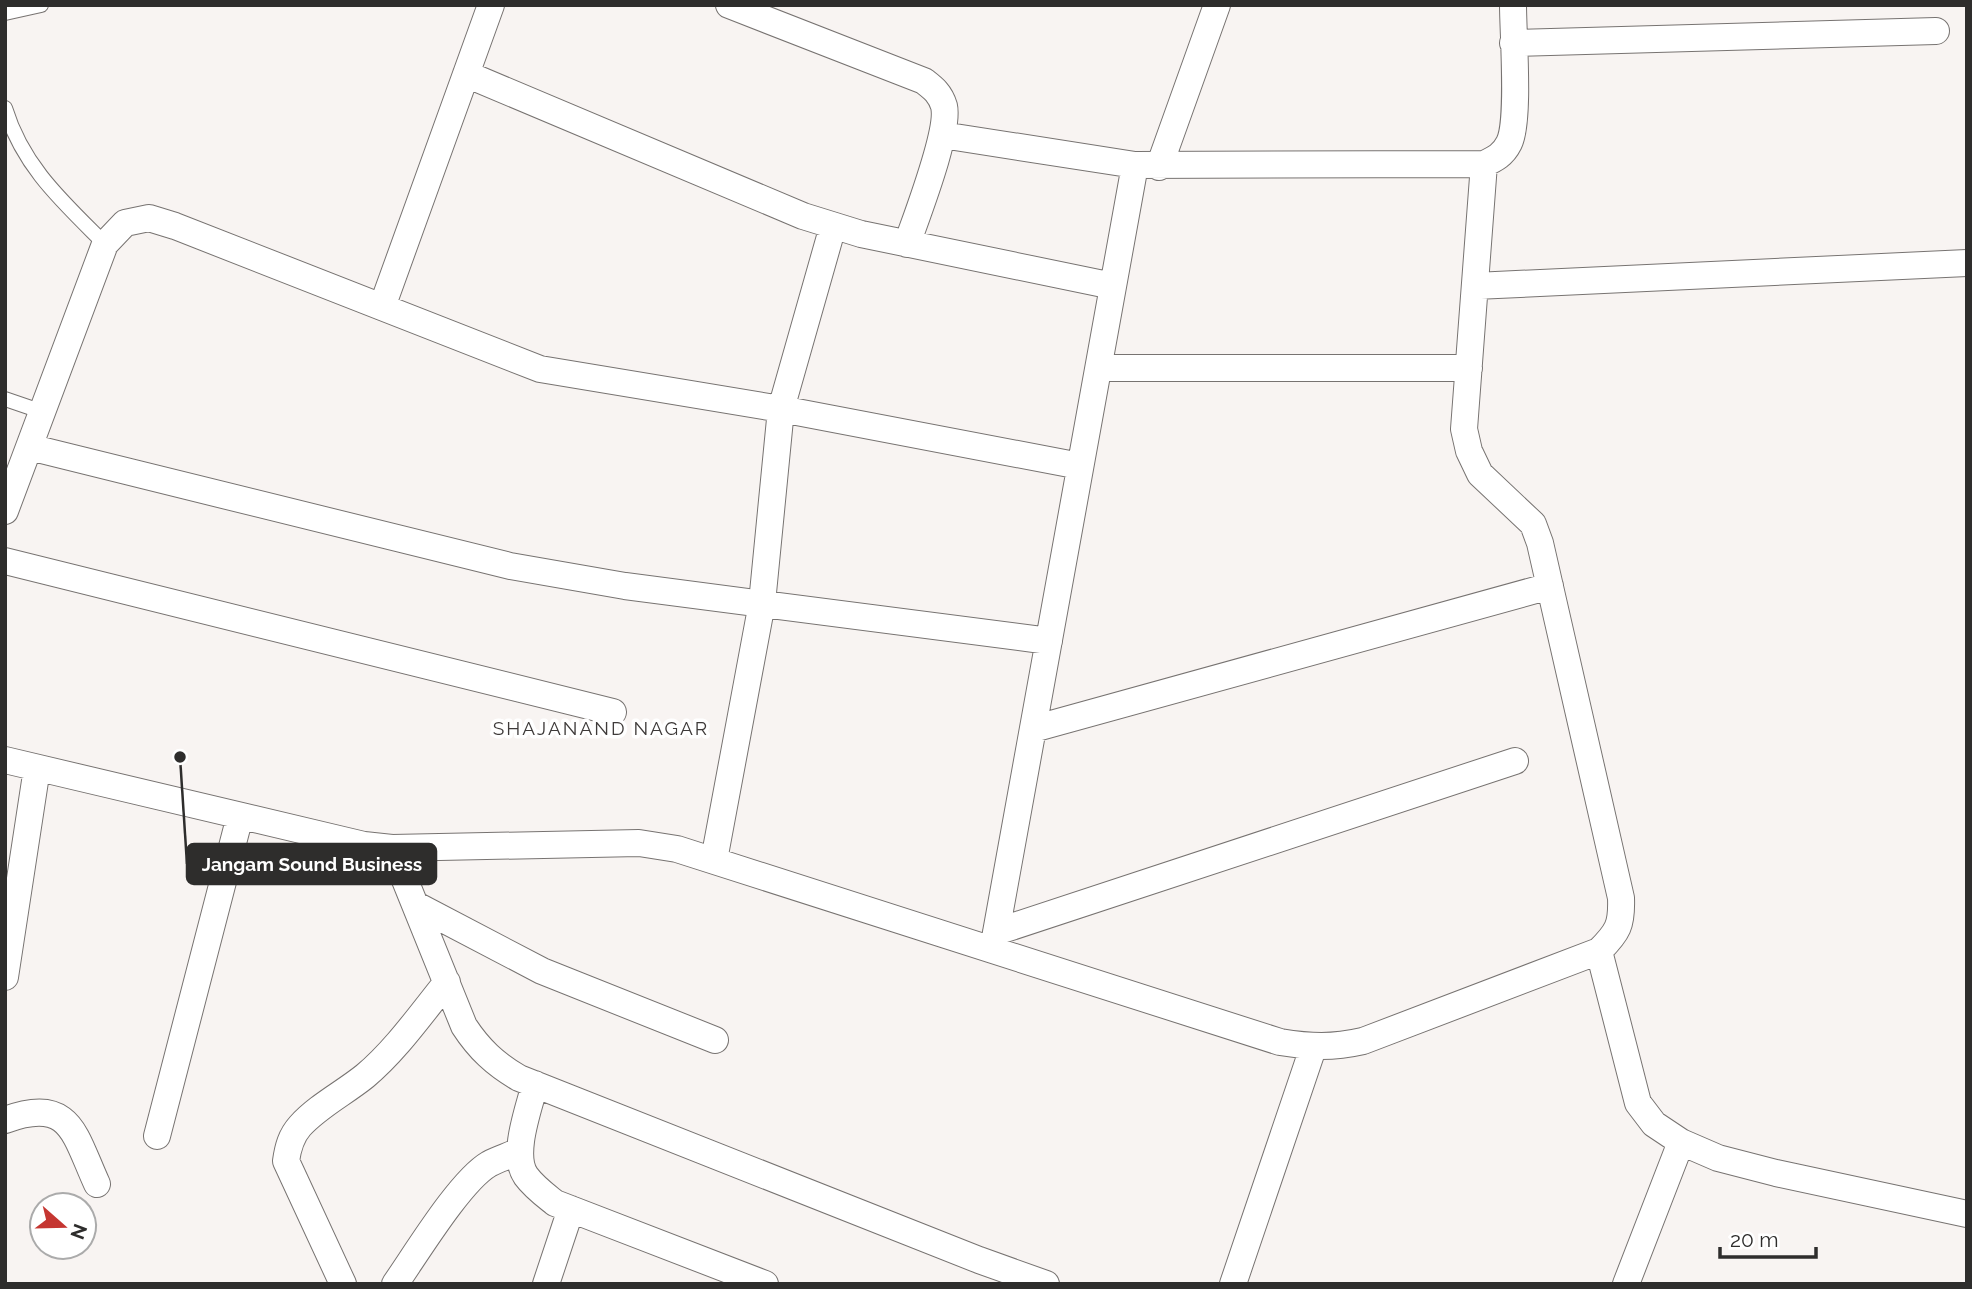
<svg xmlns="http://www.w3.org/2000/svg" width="1972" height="1289" viewBox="0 0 1972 1289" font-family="Raleway,sans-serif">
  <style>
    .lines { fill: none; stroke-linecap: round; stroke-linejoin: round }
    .lane-casing { stroke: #777371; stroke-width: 16 }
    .street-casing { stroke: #777371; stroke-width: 28 }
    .lane { stroke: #fff; stroke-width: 14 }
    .street { stroke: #fff; stroke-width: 26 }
    .labels { text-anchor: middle; stroke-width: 7; stroke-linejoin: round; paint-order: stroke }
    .neighbourhood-label { font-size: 19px; letter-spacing: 2px; fill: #3e3a39; stroke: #fff }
    .leader { fill: none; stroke: #2e2d2c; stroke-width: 2.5 }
    .callout-dot { fill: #2e2d2c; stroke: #fff; stroke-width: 2.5 }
    .callout { fill: #2e2d2c; stroke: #2e2d2c; stroke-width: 2.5 }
    .callout-label { font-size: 19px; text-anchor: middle; font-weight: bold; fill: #fff }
  </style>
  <rect width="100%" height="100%" fill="#f8f4f2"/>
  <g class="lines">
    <g class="lane-casing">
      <path id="lane" d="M5 13 41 5
        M5 108C23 167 63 202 105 244
        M5 399 43 412"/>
    </g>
    <g class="street-casing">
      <path id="street" d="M729 5 924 81C933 88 940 93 944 106 950 131 917 215 907 244
        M1513 43 1936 31
        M466 74 803 216 861 234 1113 286
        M942 135 1135 165 1484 164C1495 159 1503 155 1509 143 1520 121 1513 34 1513 5
        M1159 167 1217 5
        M1475 286 1967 263
        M382 307 491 5
        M1099 368H1469
        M29 447 510 566 625 586 1049 641
        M5 511 105 244 125 223 149 218 175 226 540 369 781 409 1080 466
        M5 561 613 712
        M1033 729 1550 586
        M5 760 364 845 392 848 639 843 677 849 1280 1042C1311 1047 1332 1048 1363 1041L1599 951C1618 932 1622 925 1621 898L1540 543 1533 524 1480 474 1469 451 1464 429 1484 164
        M392 848 464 1026C479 1049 495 1064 519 1078L979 1260 1046 1284
        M714 860 762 603 781 409 833 226
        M416 905 542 971 715 1040
        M996 932 1515 761
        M993 949 1135 165
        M1599 951 1638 1103 1654 1124 1681 1142 1718 1158 1776 1173 1967 1214
        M5 977 37 768
        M535 1084C529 1108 511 1155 526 1176 534 1187 545 1195 555 1203L765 1284
        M5 1120C71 1096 74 1134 97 1184
        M157 1136 240 816
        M343 1284 286 1161C288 1147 291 1136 300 1126 318 1106 344 1093 365 1076 396 1050 421 1014 447 982
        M395 1284C416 1254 460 1181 489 1164 498 1159 509 1156 519 1151
        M546 1284 571 1209
        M1233 1284 1313 1048
        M1626 1284 1681 1142"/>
    </g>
    <use href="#lane" class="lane"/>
    <use href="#street" class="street"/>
  </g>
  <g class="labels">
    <g class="neighbourhood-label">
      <text x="601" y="735">SHAJANAND NAGAR</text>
    </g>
  </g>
  <path class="leader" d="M180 757L187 864"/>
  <circle class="callout-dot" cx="180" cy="757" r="7"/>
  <rect class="callout" x="187" y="844" width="249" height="40" rx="7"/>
  <g class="callout-label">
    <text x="312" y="871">Jangam Sound Business</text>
  </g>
  <rect width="1972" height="1289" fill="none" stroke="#2e2d2c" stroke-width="14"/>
  <g transform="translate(63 1226) rotate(110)"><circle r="33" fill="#ffffff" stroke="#ababab" stroke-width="2"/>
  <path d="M0-5L12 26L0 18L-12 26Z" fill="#c53631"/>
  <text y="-10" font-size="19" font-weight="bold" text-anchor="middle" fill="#2e2d2c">N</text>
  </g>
  <path d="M1720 1247v10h96v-10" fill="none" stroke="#2e2d2c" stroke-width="3.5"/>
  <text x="1730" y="1247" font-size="21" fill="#2e2d2c" stroke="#ffffff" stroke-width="5" paint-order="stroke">20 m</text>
</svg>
